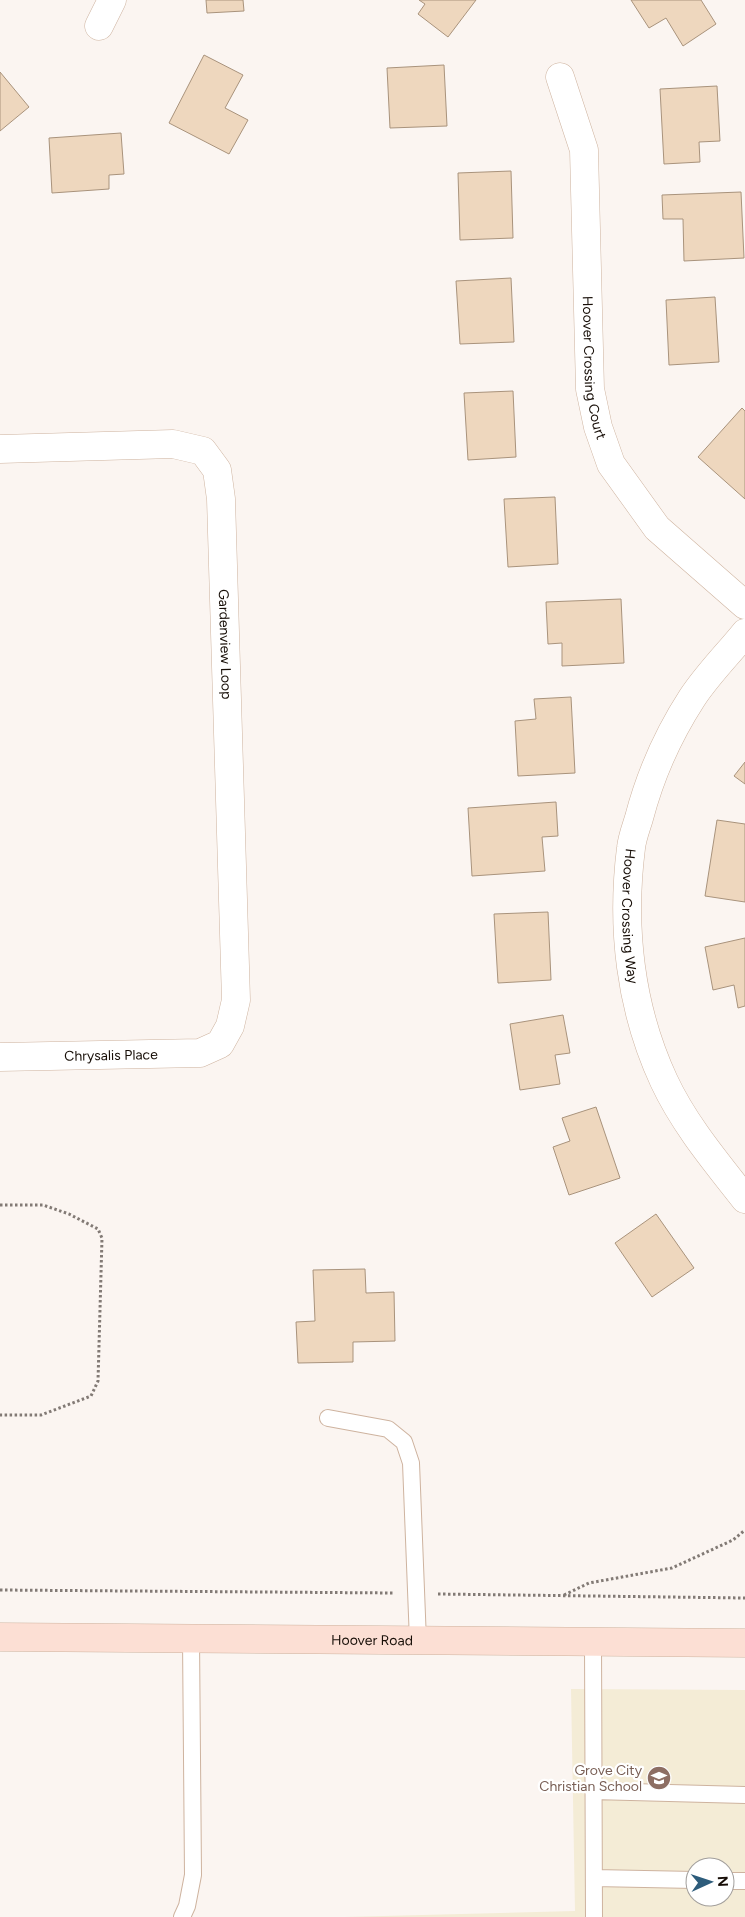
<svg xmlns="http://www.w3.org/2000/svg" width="745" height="1917" viewBox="0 0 745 1917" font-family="Figtree,sans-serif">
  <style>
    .education { fill: #f4ecd6; fill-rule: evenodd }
    .building { fill: #eed7be; stroke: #a9937c }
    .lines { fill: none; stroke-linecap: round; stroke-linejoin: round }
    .service-casing { stroke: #ceb39f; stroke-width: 18 }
    .minor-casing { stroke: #ceb39f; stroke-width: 29 }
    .secondary-casing { stroke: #ceb39f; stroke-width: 29 }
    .path { stroke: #827a75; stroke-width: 3; stroke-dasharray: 2.5 2.5; stroke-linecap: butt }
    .service { stroke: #fff; stroke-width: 16 }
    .minor { stroke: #fff; stroke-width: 28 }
    .secondary { stroke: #fcdfd4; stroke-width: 28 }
    .labels { text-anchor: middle; stroke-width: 4.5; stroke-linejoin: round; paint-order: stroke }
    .street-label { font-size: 14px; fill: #170e07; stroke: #fff }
    .education-label { font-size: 14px; fill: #785e54; stroke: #fff; text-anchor: end }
  </style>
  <rect width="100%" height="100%" fill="#fbf5f1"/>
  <path class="education" d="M571 1689 745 1690V1917H344L575 1911ZM695 1867H725V1897H695Z"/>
  <path class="building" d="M206 0H243L244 11 207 13Z
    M419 0H476L448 37 418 14 425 4Z
    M631 0H701L716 24 683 46 666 18 649 28Z
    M204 55 243 75 225 108 248 120 229 154 169 123Z
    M444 65 447 126 390 128 387 68Z
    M0 72 29 107 0 131Z
    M717 86 720 141 699 142 700 162 664 164 660 89Z
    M121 133 124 174 109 175V189L52 193 49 138Z
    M511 171 513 238 460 240 458 173Z
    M741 192 744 258 684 261 683 219H663L662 195Z
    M511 278 514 342 460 344 456 281Z
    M715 297 719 362 669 365 666 300Z
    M513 391 516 457 468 460 464 393Z
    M742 408 745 411V499L698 457Z
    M555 497 558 564 508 567 504 499Z
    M621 599 624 663 562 666V643L548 644 546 602Z
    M571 697 575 773 518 776 515 721 536 719 534 699Z
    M745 762V784L734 776Z
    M556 802 558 836 542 837 545 871 472 876 468 808Z
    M717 820 745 824V902L705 896Z
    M548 912 551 980 498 983 494 914Z
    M745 938V1006L738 1008 734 985 713 990 705 947Z
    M563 1015 570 1053 555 1055 560 1084 520 1090 510 1024Z
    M596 1107 620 1178 569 1195 553 1147 570 1141 562 1118Z
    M656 1214 694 1268 652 1297 615 1243Z
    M365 1269 366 1293 394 1292 395 1341 353 1342V1362L298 1363 296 1322 315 1321 313 1270Z"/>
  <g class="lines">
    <g class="service-casing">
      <path id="service" d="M328 1418 388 1429 404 1442 411 1463 418 1641
        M593 1642 594 1917
        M593 1791 745 1795
        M594 1878 695 1880
        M725 1881H745
        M182 1917 187 1906 193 1875 191 1638"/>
    </g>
    <g class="minor-casing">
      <g id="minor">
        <path d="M99 26 112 0"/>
        <path id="s1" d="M560 77 584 150 590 389 598 427 611 464 657 528 745 605"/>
        <path id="s2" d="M0 449 173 444 203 451 217 470 221 499 236 1000 230 1026 220 1044 200 1053 0 1057"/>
        <path id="s3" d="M745 633C728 654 707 675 692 698 668 735 650 776 639 818 636 828 632 838 631 848 621 927 630 1008 664 1081 684 1124 716 1162 745 1199"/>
      </g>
    </g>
    <g class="secondary-casing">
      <g id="secondary">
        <path id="s4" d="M0 1637 745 1643"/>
      </g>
    </g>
    <path class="path" d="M0 1205H43L69 1214 98 1229 102 1238 98 1381 91 1396 41 1415H0
      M0 1590 394 1593
      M438 1594 745 1598
      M564 1595 589 1583 672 1568 733 1540 745 1530"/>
    <use href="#service" class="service"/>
    <use href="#minor" class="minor"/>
    <use href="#secondary" class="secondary"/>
  </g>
  <defs>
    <g id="school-disc" transform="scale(1.25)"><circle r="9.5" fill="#8d6e63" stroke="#fff"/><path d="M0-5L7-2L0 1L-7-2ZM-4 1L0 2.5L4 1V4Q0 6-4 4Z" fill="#fff"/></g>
  </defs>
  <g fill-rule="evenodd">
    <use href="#school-disc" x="659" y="1778"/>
  </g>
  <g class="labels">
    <g class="street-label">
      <text dy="5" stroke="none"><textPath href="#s1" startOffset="295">Hoover Crossing Court</textPath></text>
      <text dy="5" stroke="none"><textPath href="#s2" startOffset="402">Gardenview Loop</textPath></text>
      <text dy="5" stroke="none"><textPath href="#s3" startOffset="315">Hoover Crossing Way</textPath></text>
      <text transform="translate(111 1055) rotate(-1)" y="5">Chrysalis Place</text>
      <text dy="5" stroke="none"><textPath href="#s4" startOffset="372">Hoover Road</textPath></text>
    </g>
    <g class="education-label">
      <text x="642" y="1775">Grove City<tspan x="642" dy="16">Christian School</tspan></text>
    </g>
  </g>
  <g transform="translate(710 1882) rotate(87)"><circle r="24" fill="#ffffff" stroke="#a29f9c"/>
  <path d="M0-4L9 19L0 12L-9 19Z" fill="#2d5c7b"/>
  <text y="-8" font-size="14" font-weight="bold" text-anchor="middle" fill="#170e07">N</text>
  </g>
</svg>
